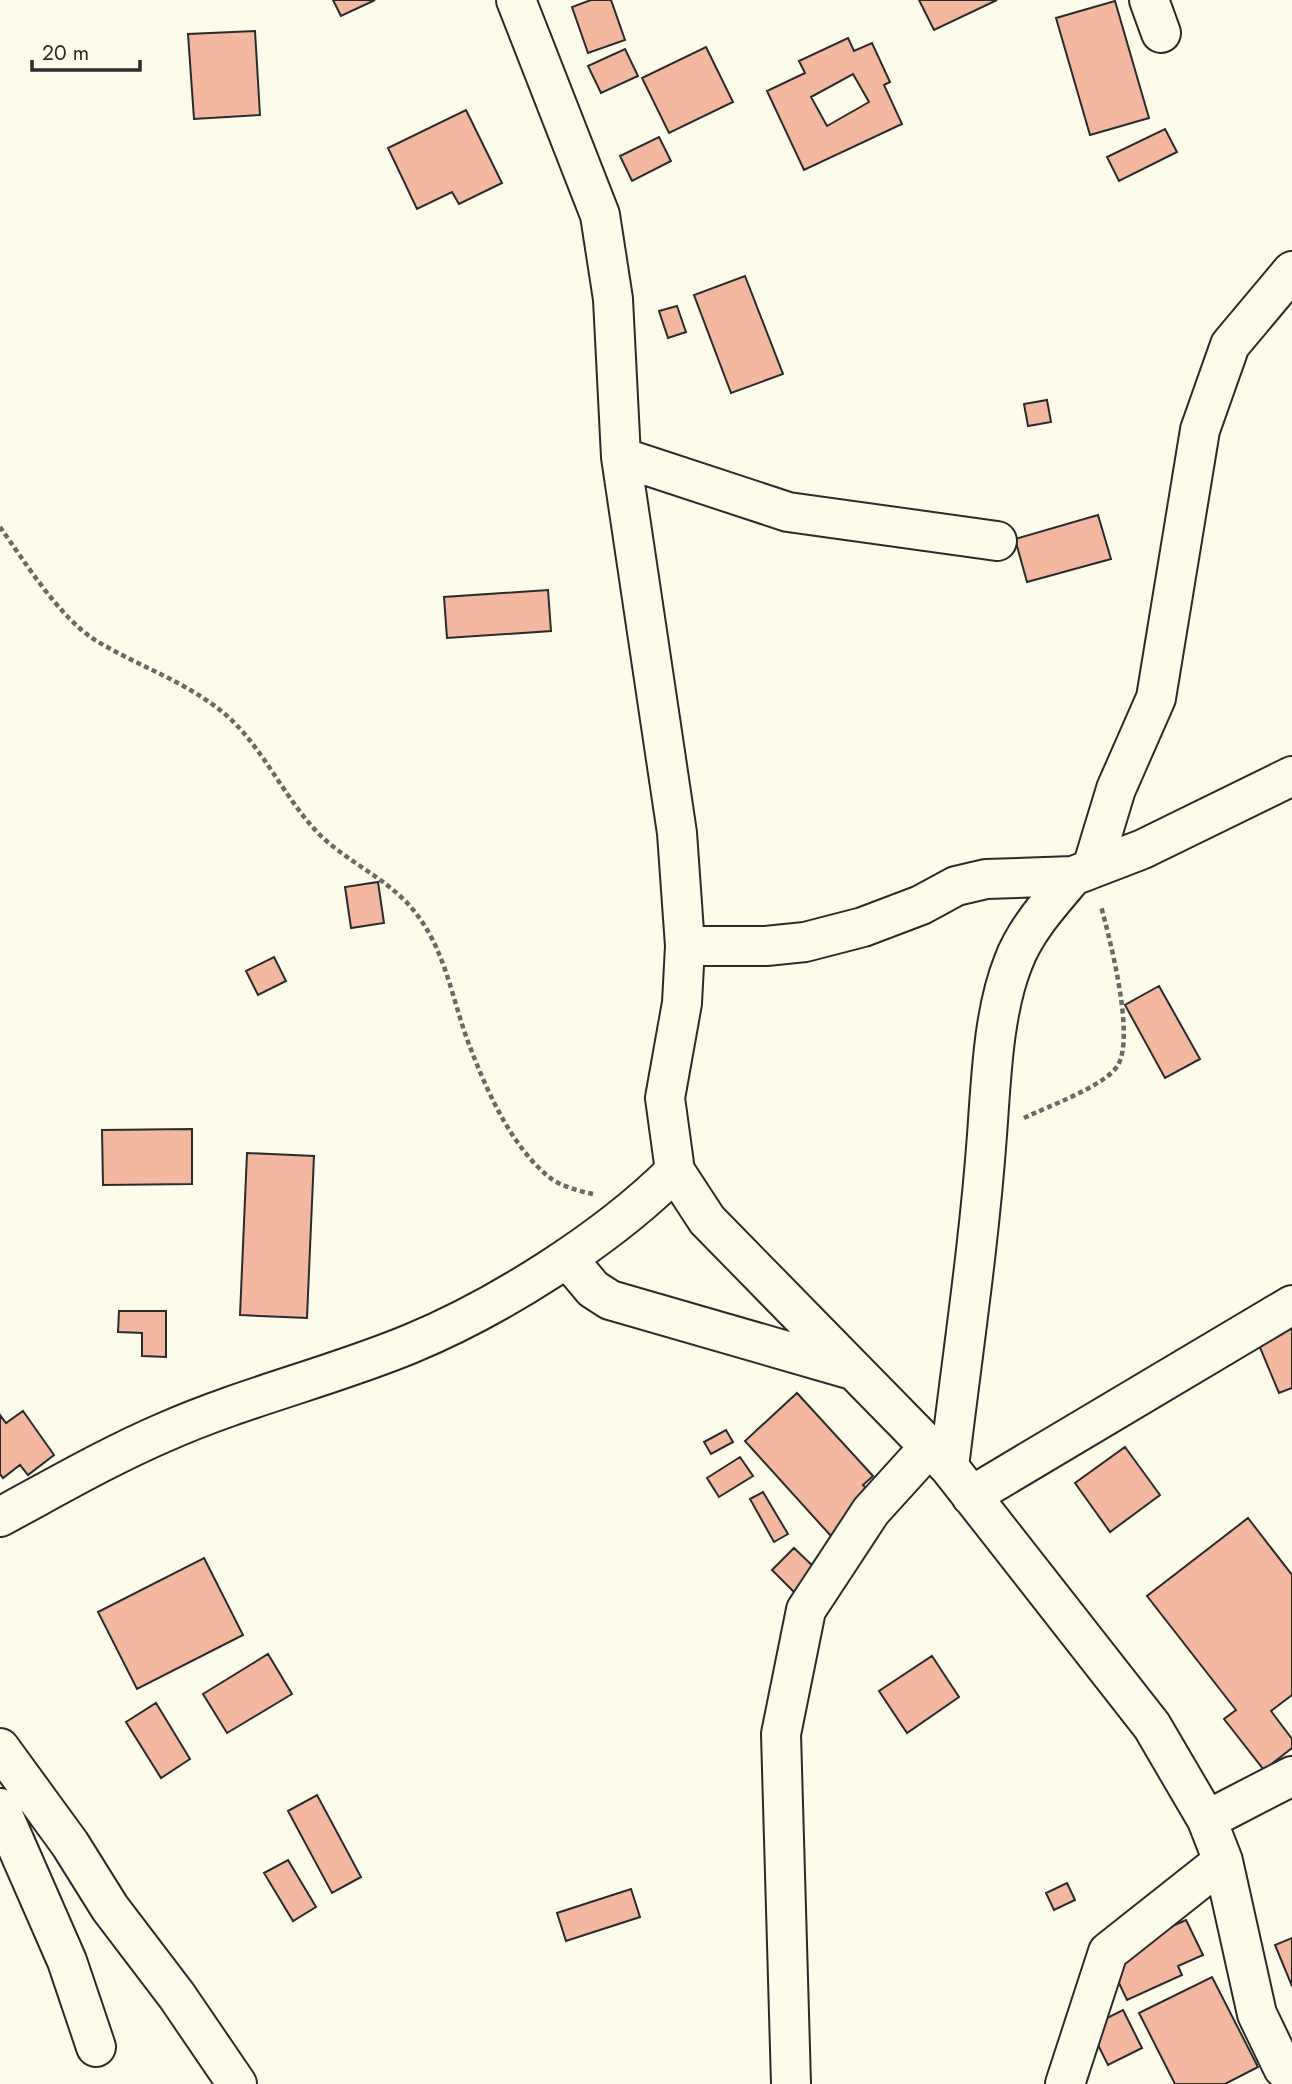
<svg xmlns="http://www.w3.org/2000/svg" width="1292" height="2084" viewBox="0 0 1292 2084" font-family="Jost,sans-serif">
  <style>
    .building { fill: #f2b8a0; stroke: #2b2b2b; stroke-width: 2; fill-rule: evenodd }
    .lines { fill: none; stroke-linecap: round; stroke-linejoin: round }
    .minor-casing { stroke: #2b2b2b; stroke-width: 42 }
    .path { stroke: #6a6964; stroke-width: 4.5; stroke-dasharray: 5 3.5; stroke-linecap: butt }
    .minor { stroke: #fdfbea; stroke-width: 38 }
  </style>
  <rect width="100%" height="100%" fill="#fdfbea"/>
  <path class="building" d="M333 0H375L341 16Z
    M591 0H611L625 40 588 53 572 7Z
    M919 0H997L934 30Z
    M1115 1 1149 118 1090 135 1056 18Z
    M255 31 260 115 194 119 188 34Z
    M848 38 854 51 872 43 890 82 884 85 902 124 804 170 767 91 805 73 799 61ZM853 74 869 102 827 126 811 97Z
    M706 47 733 102 669 133 642 78Z
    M625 49 638 76 601 93 588 66Z
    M466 110 502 183 459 204 452 192 417 209 388 148Z
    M1165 129 1177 152 1119 181 1107 157Z
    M659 137 671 161 632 181 620 156Z
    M745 276 783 374 731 393 694 295Z
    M677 306 686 332 668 338 659 311Z
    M1047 400 1051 422 1028 426 1024 404Z
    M1098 515 1111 559 1027 582 1015 539Z
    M548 590 551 631 447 638 444 597Z
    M378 882 384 923 351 928 345 887Z
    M274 957 286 981 258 995 246 971Z
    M1159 986 1200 1059 1165 1078 1125 1005Z
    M192 1129V1184L103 1185 102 1130Z
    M247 1153 314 1156 307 1318 240 1315Z
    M119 1311H166V1357L142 1356V1333L118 1332Z
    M1292 1323V1388L1279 1393 1256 1338Z
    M797 1393 873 1476 863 1485 874 1497 831 1536 745 1441Z
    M23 1411 54 1455 28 1475 20 1465 3 1478 0 1474V1415L6 1423Z
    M726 1430 733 1442 711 1454 704 1442Z
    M1125 1447 1160 1495 1110 1532 1075 1483Z
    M740 1457 753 1476 719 1497 707 1478Z
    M763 1492 788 1534 774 1542 750 1499Z
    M1248 1518 1292 1575V1695L1271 1711 1292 1739V1748L1264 1770 1224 1719 1236 1710 1147 1596Z
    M794 1548 816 1569 794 1592 772 1570Z
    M204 1558 243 1635 137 1689 98 1612Z
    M268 1654 292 1694 227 1733 203 1694Z
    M932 1656 959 1697 907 1733 879 1691Z
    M156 1703 190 1759 161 1778 126 1722Z
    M317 1795 361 1877 332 1893 288 1811Z
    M288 1860 316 1907 293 1921 264 1873Z
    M1067 1883 1075 1900 1054 1910 1046 1893Z
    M631 1889 640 1917 566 1941 557 1913Z
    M1186 1920 1203 1955 1178 1966 1182 1975 1127 2000 1108 1960 1156 1939 1154 1934Z
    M1292 1938V1986L1275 1945Z
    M1212 1977 1258 2067 1225 2084H1175L1139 2013Z
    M1123 2010 1142 2048 1108 2065 1089 2027Z"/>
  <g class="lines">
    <g class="minor-casing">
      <path id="minor" d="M516 0 600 215 613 299 621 457 677 833 685 946 682 1003 665 1098 675 1171 707 1220 949 1467 1152 1726 1207 1820 1223 1861 1257 2014 1283 2068 1292 2077
        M1149 0 1161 33
        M621 457 788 512 997 541
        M1092 868 1116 789 1156 698 1200 430 1230 345 1292 271
        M685 946H766L805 942 863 927 921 905 956 886 986 879 1073 876 1143 849 1292 776
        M567 1258 593 1289 610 1300 849 1369
        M949 1467C962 1357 979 1246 987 1135 991 1082 993 1013 1013 963 1025 930 1051 902 1073 876
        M971 1496 1292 1305
        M0 1517C54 1488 109 1456 165 1432 244 1397 330 1377 410 1344 499 1307 607 1239 675 1171
        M0 1748 70 1844 110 1908 177 1996 237 2084
        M0 1808 67 1961 96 2047
        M1207 1820 1292 1776
        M791 2084 781 1734 806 1610 871 1511 930 1446
        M1065 2084 1108 1952 1223 1861"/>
    </g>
    <path class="path" d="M0 527C25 562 59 617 95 640 136 665 182 680 220 710 261 742 282 796 319 834 346 861 384 877 410 906 446 947 451 998 470 1047 487 1091 511 1146 549 1177 560 1186 579 1191 593 1194
      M1024 1118C1046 1107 1106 1086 1118 1065 1135 1035 1110 940 1101 906"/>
    <use href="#minor" class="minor"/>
  </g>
  <path d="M32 60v10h108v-10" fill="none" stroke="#2b2b2b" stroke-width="3.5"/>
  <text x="42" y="60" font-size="21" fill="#2b2b2b" stroke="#fdfbea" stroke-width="5" paint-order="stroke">20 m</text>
</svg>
